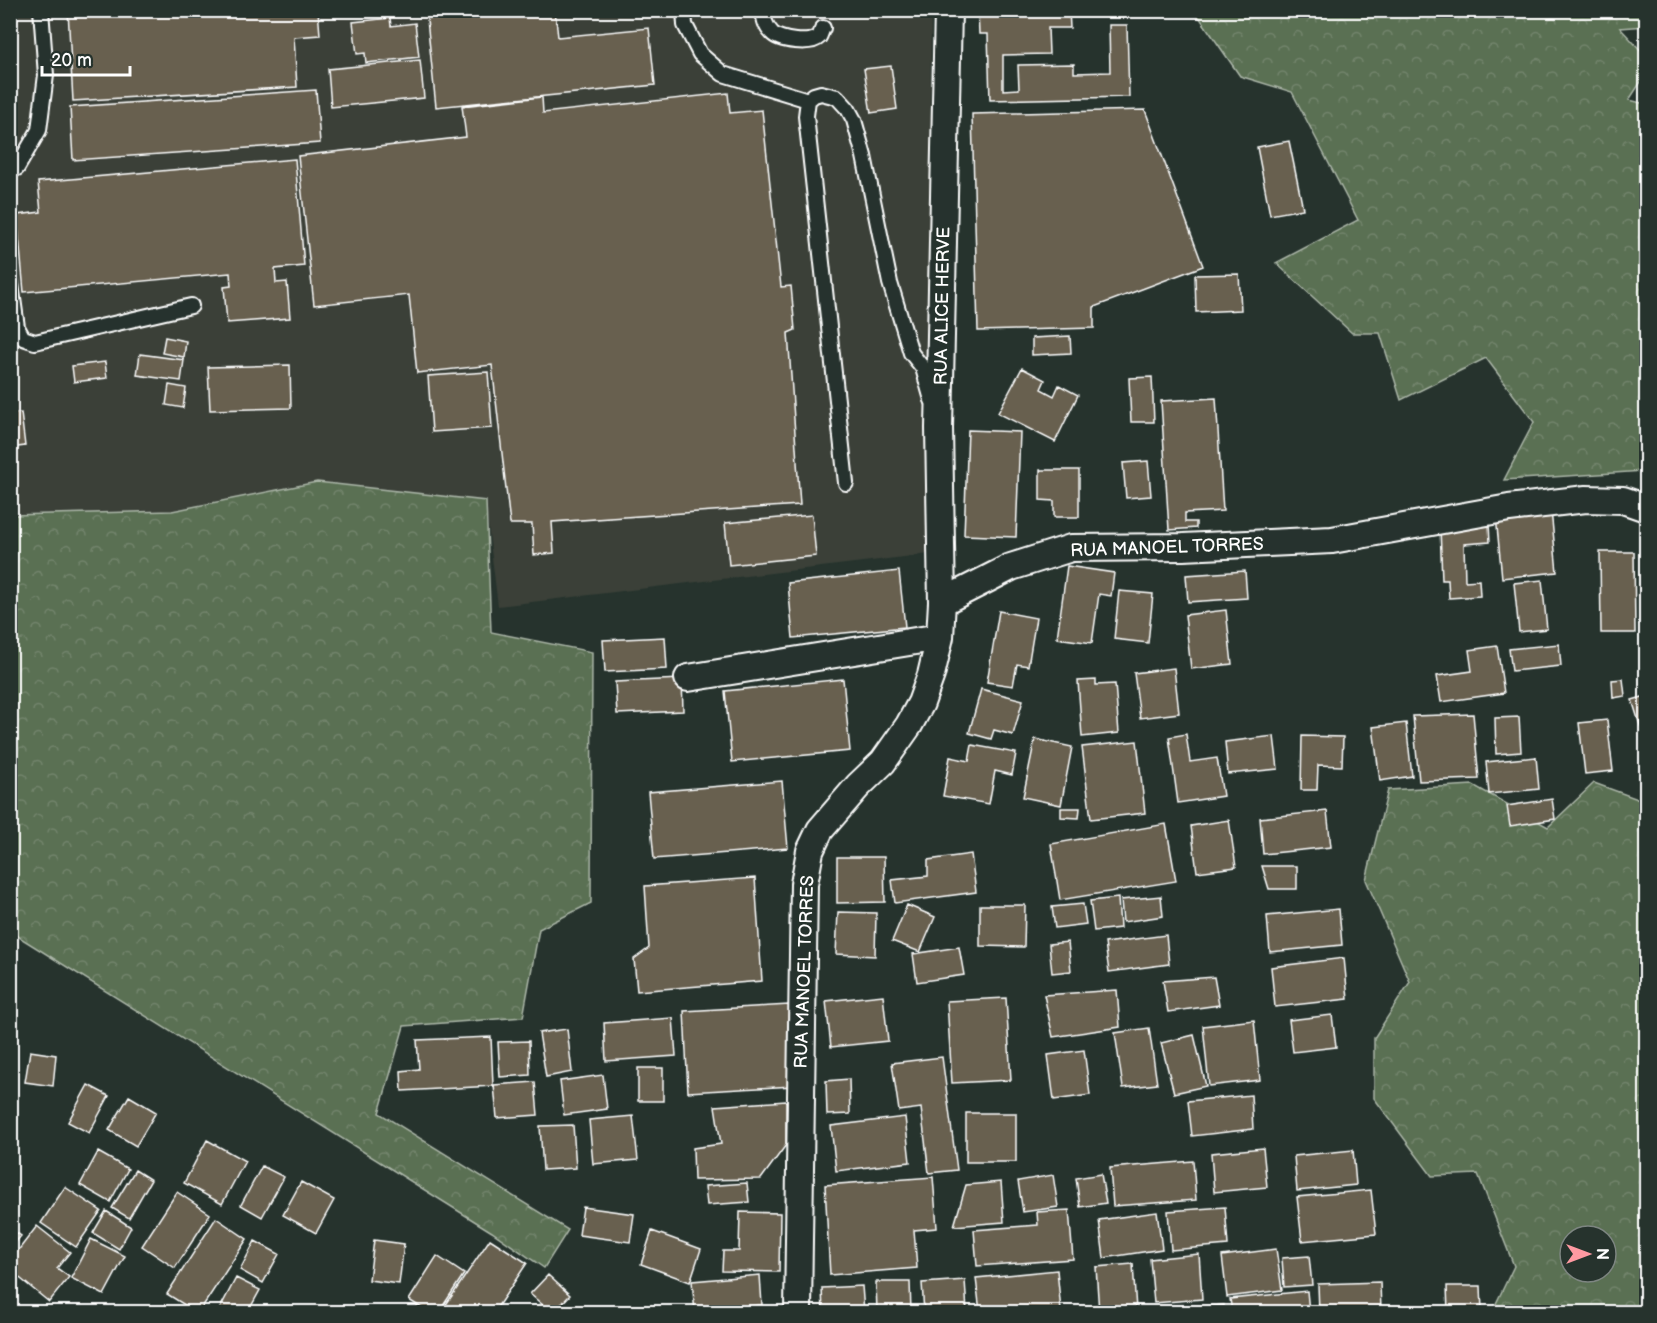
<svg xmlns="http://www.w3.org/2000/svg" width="1657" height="1323" viewBox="0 0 1657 1323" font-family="'Balsamiq Sans',sans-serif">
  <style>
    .built { fill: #3a4038 }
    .forest { fill: url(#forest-crowns); stroke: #acb7a9; stroke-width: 1.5; fill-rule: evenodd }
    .building { fill: #676050; stroke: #fff; stroke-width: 1.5 }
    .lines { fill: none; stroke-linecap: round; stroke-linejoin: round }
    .service-casing { stroke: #fff; stroke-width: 18 }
    .minor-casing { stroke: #fff; stroke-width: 30 }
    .service { stroke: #26332d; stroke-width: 14 }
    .minor { stroke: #26332d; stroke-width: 26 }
    .labels { text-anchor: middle; stroke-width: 6; stroke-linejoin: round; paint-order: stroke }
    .street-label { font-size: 18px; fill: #fff; stroke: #26332d }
  </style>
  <defs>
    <pattern id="forest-crowns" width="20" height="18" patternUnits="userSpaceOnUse" patternTransform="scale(1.5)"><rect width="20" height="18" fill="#5a6f53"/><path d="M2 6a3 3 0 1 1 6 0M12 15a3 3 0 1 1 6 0" fill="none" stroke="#73856d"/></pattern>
  </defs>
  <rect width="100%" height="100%" fill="#26332d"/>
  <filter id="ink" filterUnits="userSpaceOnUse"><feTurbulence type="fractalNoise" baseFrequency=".0167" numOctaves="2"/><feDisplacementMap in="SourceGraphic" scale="12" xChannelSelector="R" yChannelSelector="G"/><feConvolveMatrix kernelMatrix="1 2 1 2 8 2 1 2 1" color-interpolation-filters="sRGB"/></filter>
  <g filter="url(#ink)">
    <path class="built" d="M10 11H931L929 554 498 606 485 501 317 482 172 511 11 515Z"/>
    <path class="forest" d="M1195 11H1646V26L1620 28 1646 56V74L1629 100 1646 104V473L1644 471 1504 480 1534 422 1486 358 1401 400 1380 333H1352L1276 263 1358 220 1292 92 1240 76Z
      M317 482 486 501 491 632 592 652 591 903 539 929 523 1017 404 1026 379 1113 568 1230 544 1268 492 1232 11 932V515L172 511Z
      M1594 783 1646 802V1189L1643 1194 1646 1192V1312H1492L1514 1266 1478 1174 1432 1176 1374 1098V1038L1410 982 1366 880 1388 790 1473 785 1548 827ZM1570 1236H1606V1272H1570Z"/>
    <path class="building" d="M68 10H318L320 35 294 37 297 87 73 101Z
      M426 10H555L558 37 649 28 655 85 436 107Z
      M978 10H1069L1070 28H1048L1049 54 1003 55V90L1019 89 1018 65 1074 64V73L1110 72 1109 25H1127L1129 97 990 100 988 34H979Z
      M390 18 391 26 415 23 419 57 366 63 365 53 357 54 353 22Z
      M420 60 424 98 331 107 328 69Z
      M891 66 897 109 871 113 864 69Z
      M316 90 320 143 73 160 70 107Z
      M728 93 730 113 762 110 781 287 791 286 795 330 788 333 800 505 552 522 554 553 534 555 532 524H510L492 365 417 373 409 295 314 305 298 156 466 137 462 106 542 97 543 113Z
      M1145 110 1203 266 1094 307V328L978 331 972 114Z
      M1289 141 1303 209 1270 215 1257 147Z
      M295 159 304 266 275 269 276 283 287 282 290 318 227 323 224 287 231 286 230 273 24 292 17 215 41 212 38 182Z
      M1239 274 1241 310 1196 312 1195 275Z
      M1070 336 1071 353 1032 355V338Z
      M165 337 186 341 184 357 162 353Z
      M140 354 184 360 181 381 137 375Z
      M105 362 107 378 74 382 72 366Z
      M290 365 291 408 210 410 208 367Z
      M1022 368 1045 380 1041 389 1054 396 1059 385 1078 395 1055 442 998 413Z
      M488 372 492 428 432 432 428 376Z
      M1152 377 1154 422H1131L1129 378Z
      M169 385 186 388 183 408 166 405Z
      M1216 398 1223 511 1185 513V522H1196V528L1169 530 1161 401Z
      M21 413 25 446 10 448V414Z
      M968 430 1020 432 1016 537 964 535Z
      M1148 461 1151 496 1126 498 1123 463Z
      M1040 470H1079V517H1054V501L1040 500Z
      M1551 510 1557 572 1502 578 1496 516Z
      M812 515 816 556 729 565 725 523Z
      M1489 524 1490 542 1464 544 1465 581 1479 580 1480 596 1449 598 1448 580H1442L1440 527Z
      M1600 552H1634L1635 633H1601Z
      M1067 566 1114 573 1111 596 1099 594 1092 643 1057 638Z
      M899 571 905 627 793 638 788 583Z
      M1245 571 1247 598 1188 602 1186 575Z
      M1542 580 1547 629 1519 632 1514 583Z
      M1119 591 1153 594 1148 643 1114 639Z
      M1226 610 1232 664 1191 669 1185 615Z
      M999 611 1036 618 1028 666 1017 664 1013 686 987 682Z
      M665 637 667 669 605 672 603 640Z
      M1559 644 1561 666 1512 671 1509 649Z
      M1497 646 1504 693 1441 702 1437 676 1472 671 1469 650Z
      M1174 668 1179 713 1140 718 1134 673Z
      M682 679 683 711 617 714 615 682Z
      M843 679 850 751 732 762 725 691Z
      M1623 679 1625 696 1613 698 1612 680Z
      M1096 680V685L1115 684 1119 733 1082 737 1078 681Z
      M981 689 1023 700 1013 735 994 730 991 739 969 733Z
      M1646 696V744L1632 700Z
      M1473 714 1479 779 1419 781 1413 716Z
      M1519 717 1521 752 1496 754 1495 718Z
      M1607 720 1613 771 1585 774 1579 723Z
      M1406 723 1412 776 1380 781 1373 727Z
      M1186 734 1190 762 1217 758 1223 796 1178 803 1169 737Z
      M1274 736 1278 769 1228 774 1225 742Z
      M1302 736 1343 737 1342 766 1318 765 1317 790H1301Z
      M1035 739 1072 747 1061 805 1023 797Z
      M1137 741 1145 813 1091 819 1082 747Z
      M972 745 1016 753 1012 775 995 771 989 804 943 796 950 757 969 761Z
      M1536 757 1539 789 1489 794 1486 762Z
      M782 781 788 848 654 859 648 792Z
      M1552 799 1555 819 1510 826 1507 806Z
      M1061 808H1080L1079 818 1061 817Z
      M1327 811 1331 847 1263 854 1260 818Z
      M1229 820 1236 867 1197 872 1191 826Z
      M1166 824 1176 881 1060 900 1051 844Z
      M971 854 976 892 895 903 892 880 928 876V860Z
      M837 857H884L885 902 837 903Z
      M1262 866H1297V889H1269Z
      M755 878 762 981 637 991 634 959 649 948 645 886Z
      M1161 896 1163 916 1123 922 1121 900Z
      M1118 898 1120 928 1094 931 1090 901Z
      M1083 904 1086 924 1055 928 1052 907Z
      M907 905 935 917 920 952 892 941Z
      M980 905H1025L1024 947 980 946Z
      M1339 909 1342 945 1270 952 1267 916Z
      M838 912 876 913 875 956 836 954Z
      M1166 935 1169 964 1109 972 1105 943Z
      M1068 942 1071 971 1052 973 1049 944Z
      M959 947 964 975 917 982 913 954Z
      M1344 958 1348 999 1275 1007 1271 967Z
      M1214 977 1219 1005 1168 1012 1163 981Z
      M1117 990 1120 1027 1053 1037 1044 995Z
      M883 995 888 1041 831 1047 826 1001Z
      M1006 998 1011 1080 952 1083 947 1001Z
      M789 1005 793 1086 688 1092 684 1011Z
      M1332 1015 1336 1047 1293 1052 1289 1020Z
      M673 1018 676 1056 606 1061 604 1023Z
      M1254 1020 1260 1080 1209 1086 1203 1026Z
      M1149 1028 1157 1084 1123 1088 1115 1033Z
      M567 1029 572 1072 546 1077 539 1033Z
      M1194 1035 1206 1086 1174 1093 1161 1043Z
      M491 1037 493 1086 402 1091 401 1071 419 1069 417 1040Z
      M529 1041 530 1075 500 1077 498 1042Z
      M1084 1050 1090 1095 1054 1100 1048 1055Z
      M30 1051 56 1055 53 1086 25 1082Z
      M942 1057 957 1170 929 1173 921 1108 899 1111 892 1063Z
      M638 1068H663V1101H638Z
      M603 1075 607 1109 564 1115 560 1081Z
      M849 1079 850 1114 827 1115 826 1081Z
      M535 1082 538 1115 497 1118 494 1085Z
      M88 1085 109 1096 89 1133 68 1122Z
      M1251 1095 1253 1129 1192 1136 1188 1101Z
      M129 1096 156 1112 136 1146 109 1130Z
      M786 1101V1145L761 1179 694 1180 693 1148 721 1144 715 1106Z
      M966 1113H1016V1162H966Z
      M633 1116 638 1160 593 1164 589 1120Z
      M905 1117 910 1162 836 1171 831 1126Z
      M573 1125 576 1168 543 1170 540 1126Z
      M207 1140 245 1161 222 1204 184 1183Z
      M1263 1148 1267 1187 1214 1192 1211 1153Z
      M1353 1150 1356 1185 1297 1191 1294 1156Z
      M98 1152 128 1169 110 1202 80 1185Z
      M1193 1161 1196 1200 1113 1206 1110 1168Z
      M262 1166 284 1177 262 1217 241 1205Z
      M135 1170 151 1180 129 1218 112 1208Z
      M1101 1174 1106 1203 1080 1207 1076 1178Z
      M1053 1175 1058 1207 1023 1212 1018 1181Z
      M933 1177 937 1228 914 1230 917 1268 830 1275 825 1185Z
      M301 1182 334 1200 316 1233 283 1215Z
      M1001 1182 1004 1222 954 1226 966 1185Z
      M747 1183 749 1202 707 1205 705 1186Z
      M65 1187 101 1211 76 1247 41 1223Z
      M1371 1190 1376 1234 1302 1241 1297 1197Z
      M177 1192 210 1214 175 1268 142 1246Z
      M583 1207 634 1214 630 1242 579 1235Z
      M1225 1207 1228 1245 1171 1250 1168 1211Z
      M1069 1210 1073 1259 977 1266 974 1230 1038 1225 1037 1212Z
      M106 1211 131 1227 119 1249 93 1233Z
      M740 1212 780 1213 779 1272 722 1271 723 1251H739Z
      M1157 1212 1162 1249 1104 1258 1099 1220Z
      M216 1218 247 1239 199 1312H196L167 1294Z
      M37 1226 70 1252 57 1268 69 1277 49 1302 10 1270V1261Z
      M10 1228 21 1236 10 1249Z
      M652 1231 701 1249 690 1282 641 1264Z
      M91 1239 125 1256 104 1295 71 1278Z
      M490 1239 527 1263 494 1312H441Z
      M374 1240 404 1244 399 1284 369 1280Z
      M255 1241 279 1254 263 1283 240 1270Z
      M1276 1249 1282 1290 1227 1297 1222 1256Z
      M1199 1254 1202 1299 1154 1303 1150 1259Z
      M437 1256 464 1274 439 1312H428L409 1300Z
      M1309 1256 1312 1285 1284 1287 1282 1258Z
      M1133 1264 1136 1310 1099 1312 1096 1267Z
      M1057 1270 1061 1311 980 1312 976 1278Z
      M548 1275 570 1295 554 1312H551L530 1294Z
      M760 1275 762 1305 728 1308 733 1312H695L692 1281Z
      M236 1278 260 1290 248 1312H218Z
      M965 1280 967 1312H924L922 1283Z
      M876 1282H910L911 1312H877Z
      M1380 1282 1381 1312H1319L1318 1284Z
      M862 1286 864 1312H823L822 1288Z
      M1447 1286H1481L1482 1312H1448Z
      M1307 1291 1309 1312H1232L1230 1299Z
      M1224 1305V1312H1187V1308Z"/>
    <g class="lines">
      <g class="service-casing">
        <path id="service" d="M684 10 685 25 700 54 723 74 808 100
          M763 10C764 19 765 26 772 33 779 41 811 45 819 37 821 34 821 31 823 28
          M10 171 17 168 39 130 46 75 41 10
          M10 277 17 327 23 338 35 342 191 306
          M846 483 806 116 808 100 814 95 821 93 837 97 848 109 854 120 864 156 890 283 911 353 923 368 932 400"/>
      </g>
      <g class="minor-casing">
        <path id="minor" d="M942 602 1011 567 1071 548 1183 547 1332 540 1509 508 1586 499 1623 500 1646 508
          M688 678 940 637
          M798 1312 804 884 810 851 820 830 858 786 883 762 909 725 921 703 931 675 940 637 942 602 939 428 948 10"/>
      </g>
      <use href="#service" class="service"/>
      <use href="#minor" class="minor"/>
    </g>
  </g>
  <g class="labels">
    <g class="street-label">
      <text transform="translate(942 306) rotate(-89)" y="6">RUA ALICE HERVE</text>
      <text transform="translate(1167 547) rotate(-2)" y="6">RUA MANOEL TORRES</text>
      <text transform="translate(804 972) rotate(-88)" y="6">RUA MANOEL TORRES</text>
    </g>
  </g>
  <rect width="1657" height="1323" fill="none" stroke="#26332d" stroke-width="36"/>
  <rect x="18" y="18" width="1621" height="1287" fill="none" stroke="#fff" stroke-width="2" filter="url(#ink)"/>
  <g transform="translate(1588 1254) rotate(90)"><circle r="28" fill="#26332d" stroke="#7d8581" stroke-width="1.5"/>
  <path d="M0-4.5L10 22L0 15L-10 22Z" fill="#ff9aa2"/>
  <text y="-9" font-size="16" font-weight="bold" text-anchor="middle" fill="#ffffff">N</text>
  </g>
  <path d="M42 66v9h88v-9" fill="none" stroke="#ffffff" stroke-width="3"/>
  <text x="51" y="66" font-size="18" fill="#ffffff" stroke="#26332d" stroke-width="4.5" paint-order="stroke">20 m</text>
</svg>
